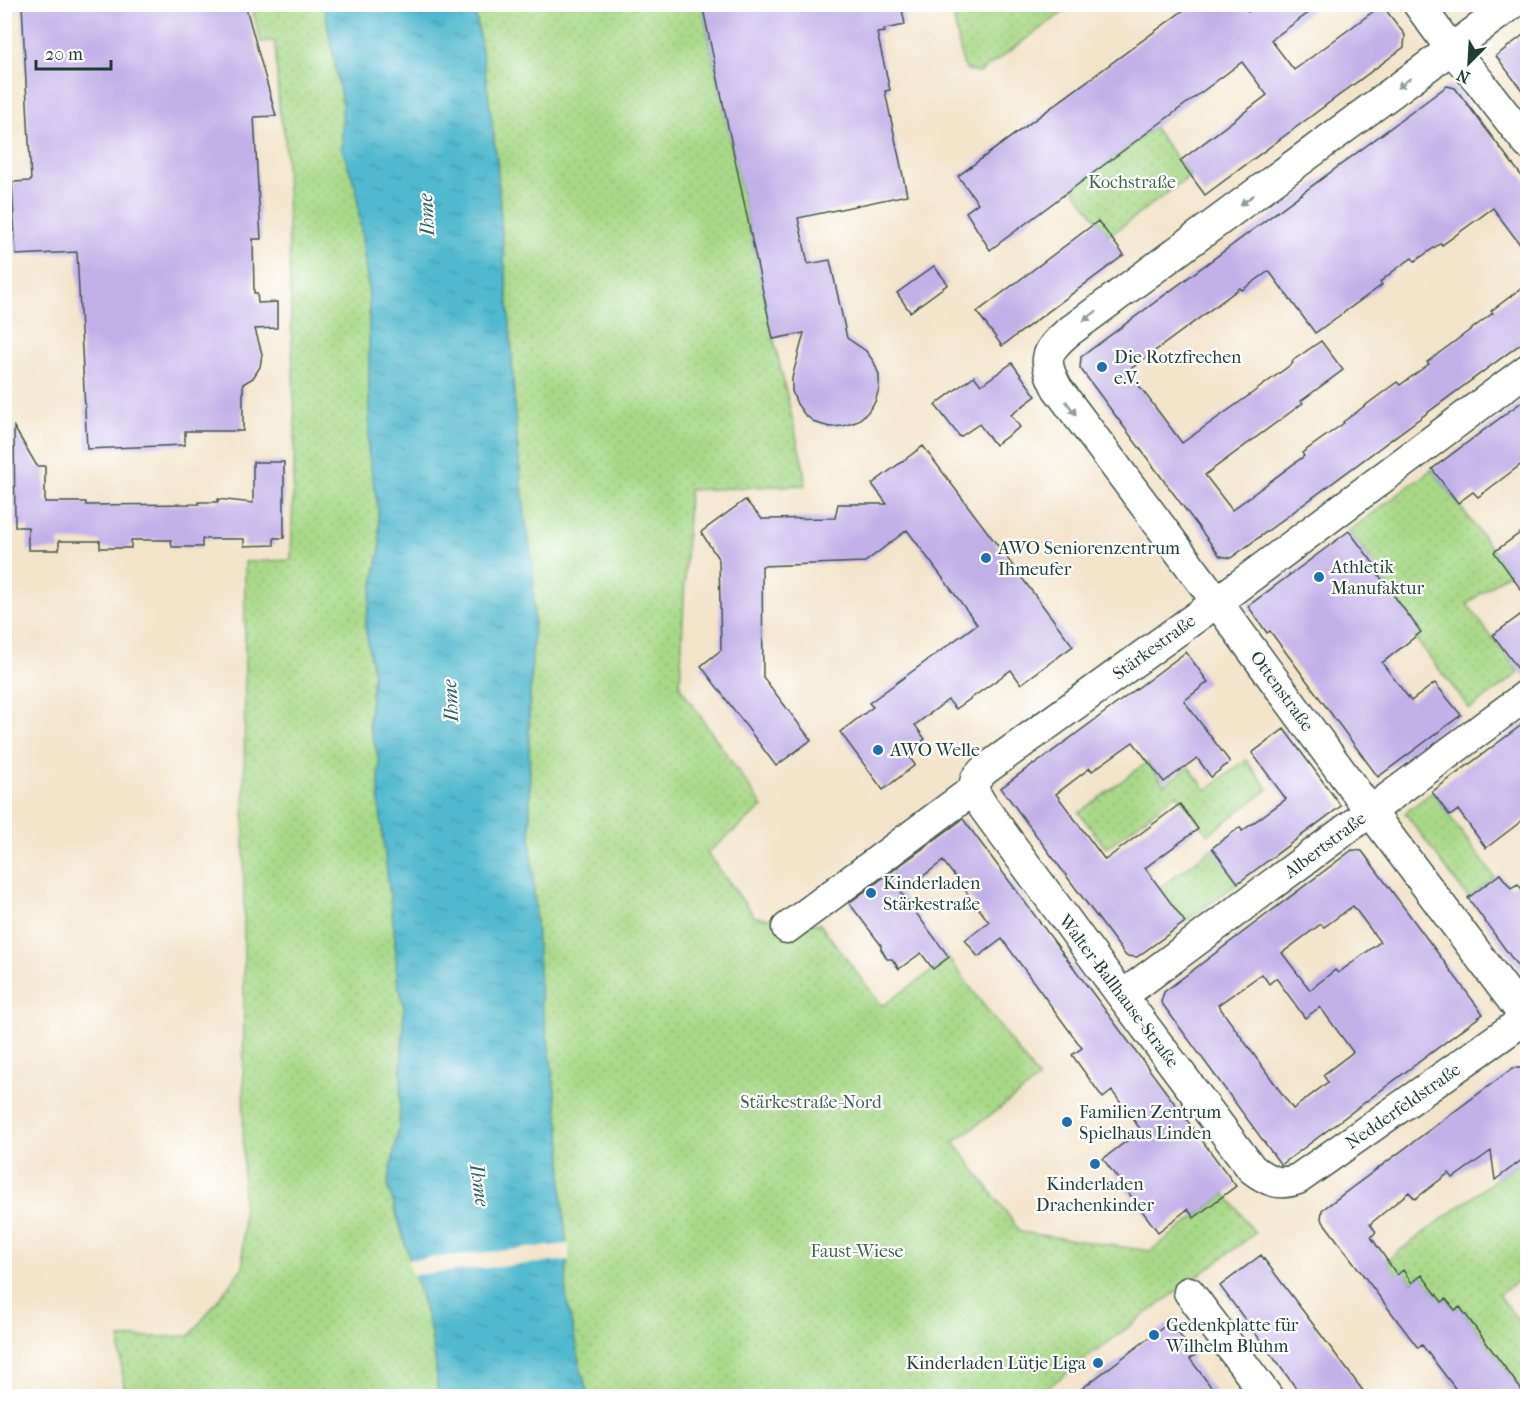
<svg xmlns="http://www.w3.org/2000/svg" width="1532" height="1401" viewBox="0 0 1532 1401" font-family="'IM FELL French Canon',serif">
  <style>
    .green { fill: url(#green-dots); stroke: #648b5e; stroke-width: 1.5 }
    .water { fill: url(#water-ripples); stroke: #387b82; stroke-width: 1.5 }
    .pier { fill: #f2e4c9 }
    .building { fill: #c2b1e9; fill-rule: evenodd }
    .lines { fill: none; stroke-linecap: round; stroke-linejoin: round }
    .minor-casing { stroke: #3f564a; stroke-width: 33 }
    .minor { stroke: #fff; stroke-width: 30 }
    .oneway { fill: #8f9e9a }
    .poi-dot { fill: #1f6fb2; stroke: #fff; stroke-width: 2 }
    .labels { text-anchor: middle; stroke-width: 4.5; stroke-linejoin: round; paint-order: stroke }
    .park-label { font-size: 18px; fill: #416449; stroke: #fff }
    .poi-label { font-size: 18px; fill: #1f3d34; stroke: #fff; text-anchor: start }
    .street-label { font-size: 18px; fill: #1f3d34; stroke: #fff }
    .water-label { font-size: 20px; font-style: italic; fill: #2e6262; stroke: #fff }
  </style>
  <defs>
    <pattern id="green-dots" width="8" height="8" patternUnits="userSpaceOnUse" patternTransform="scale(1.5)"><rect width="8" height="8" fill="#a8d988"/><path d="M2 2h.1M6 6h.1" fill="none" stroke="#90bb76" stroke-width="1.8" stroke-linecap="round"/></pattern>
    <pattern id="water-ripples" width="26" height="14" patternUnits="userSpaceOnUse" patternTransform="scale(1.5)"><rect width="26" height="14" fill="#51b9cf"/><path d="M2 4q2-2 4 0t4 0M15 11q2-2 4 0t4 0" fill="none" stroke="#4398a9"/></pattern>
  </defs>
  <rect width="100%" height="100%" fill="#fff"/>
  <filter id="ink" filterUnits="userSpaceOnUse"><feTurbulence type="fractalNoise" baseFrequency=".0167" numOctaves="2"/><feDisplacementMap in="SourceGraphic" scale="12" xChannelSelector="R" yChannelSelector="G"/><feConvolveMatrix kernelMatrix="1 2 1 2 8 2 1 2 1" color-interpolation-filters="sRGB"/></filter>
  <filter id="wash" filterUnits="userSpaceOnUse"><feTurbulence type="fractalNoise" baseFrequency=".008" numOctaves="4" result="noise"/><feDisplacementMap in="SourceGraphic" scale="24" xChannelSelector="R" yChannelSelector="G"/><feGaussianBlur stdDeviation="1.35" result="paint"/><feColorMatrix in="noise" values="0 0 0 0 0 0 0 0 0 0 0 0 0 0 0 0 0 1.4 0 .05"/><feComposite in="paint" operator="in"/></filter>
  <g filter="url(#wash)">
    <rect width="100%" height="100%" fill="#f2e4c9"/>
    <path class="green" d="M251 5H324L342 103V149L356 188 369 295V427L368 451 378 508 380 549 365 625 373 673 369 724 379 760V804L395 938 397 978 404 1007 399 1127 388 1185 430 1328 436 1365 438 1396H149L148 1394H125L120 1354V1338L190 1336 243 1267 245 562 291 560 295 429 285 137 279 110 275 41 261 42Z
      M474 5H702L766 305 804 470 805 485 689 490 680 687 763 807 707 853 755 917 820 924 882 1006 949 959 1039 1079 954 1142 1006 1212 1020 1232 1150 1251 1226 1194 1255 1233 1185 1286 1158 1305 1036 1396H588L580 1366 566 1296 567 1251 562 1195V1144L548 1040 541 1002 530 828 529 714 534 619 533 567 526 524 517 443 510 326 502 235 497 161 484 63Z
      M951 5V4L1073 5 979 73 967 70 963 64Z
      M1154 128 1190 176 1109 236 1073 188Z
      M1432 469 1509 572 1467 604 1519 673 1470 709 1414 637 1421 631 1372 566 1374 564 1349 531Z
      M1246 760 1268 789 1208 835 1177 794 1106 848 1079 813 1147 762 1164 785 1189 767 1206 790Z
      M1432 792 1495 878 1468 898 1405 813Z
      M1213 848 1238 883 1185 922 1159 888Z
      M1527 1156V1274L1499 1295 1519 1322 1527 1316V1393L1525 1395 1460 1307 1455 1310 1446 1299 1442 1302 1422 1276 1412 1283 1403 1271 1397 1275 1386 1261Z"/>
    <path class="water" d="M324 5H474L484 63 497 161 502 235 510 326 517 443 526 524 533 567 534 619 529 714 530 828 541 1002 548 1040 562 1144V1195L567 1251 566 1296 580 1366 588 1396H438L436 1365 430 1328 388 1185 399 1127 404 1007 397 978 395 938 379 804V760L369 724 373 673 365 625 380 549 378 508 368 451 369 427V295L356 188 342 149V103Z"/>
    <path class="pier" d="M569 1244V1260L412 1275 408 1260Z"/>
    <g id="blocks">
      <path class="building" d="M22 4H245L276 116 254 117 261 239H253L254 293H257L258 303 277 302V328L255 329 262 354 260 367 253 378 243 384V431H185V445L87 449 77 252 16 255 12 182 31 181Z
        M702 4H901L905 25 884 29 885 32 877 33 890 90 885 91 907 195 798 218 808 264 830 260 847 338 866 351 874 362 879 375V389L875 402 867 413 856 422 843 426 830 427 816 423 805 415 797 404 792 391V378L804 333 773 339Z
        M1192 4H1242L1248 12 1257 4H1321L1271 40 1294 70 1382 5 1405 35 1404 47 1205 195 1180 161 1267 95 1242 62 990 250 966 212 978 203 958 176Z
        M1527 32V97L1496 56Z
        M1447 86 1455 88 1527 183V254L1493 208 1442 245 1441 243 1415 261 1412 258 1396 269 1380 282 1382 285 1315 333 1269 271 1242 290 1240 288 1128 371 1182 443 1251 394 1293 363 1292 361 1321 341 1343 370 1301 401 1303 403 1205 475 1232 510 1304 456 1302 453 1344 423 1343 422 1397 382 1400 385 1429 364 1427 362 1493 313 1491 311 1527 284V339L1231 558 1220 556 1080 368 1081 357Z
        M1098 221 1124 255 1002 346 977 312Z
        M934 266 948 284 910 312 897 293Z
        M1012 363 1036 396 1011 415 1020 427 995 445 979 424 960 437 935 405 974 376 981 385Z
        M1527 398V460L1478 497 1473 492 1458 503 1432 469Z
        M14 427 37 466H45V502H86V505L199 504V502H218V499L253 503V462H284V538H274V545L244 546V539H202V547H172L171 540H131V548H100V541H59V550H28V527H15Z
        M923 446 1073 646 1021 684 1011 670 956 709 948 700 915 725 925 739 907 753 915 765 883 790 840 732 873 707 869 703 977 624 907 530 865 562 762 566 763 677 811 740 776 766 701 666 721 650 719 560 701 532 745 500 762 519 835 518 838 504H887L872 484Z
        M1527 528V598L1494 552Z
        M1349 531 1374 564 1372 566 1421 632 1382 663 1411 701 1435 683 1461 715 1378 777 1270 631 1267 633 1248 606Z
        M1527 610V677H1524L1493 635Z
        M1186 652 1208 682 1184 701 1230 762 1211 777 1197 758 1164 782 1133 742 1092 771 1090 768 1056 794 1105 860 1180 804 1198 829 1145 868 1185 922 1137 957 1126 956 1001 788 1033 764 1034 765Z
        M1527 721V817L1486 848 1458 810 1450 816 1432 792Z
        M1284 729 1341 806 1238 883 1212 848 1240 827 1242 831 1286 799 1252 753Z
        M963 819 1236 1186 1194 1218 1188 1209 1158 1232 1103 1159 1141 1130 1112 1091 1103 1098 1072 1055 1082 1048 1002 939 978 957 965 940 989 922 943 861 901 893 949 957 933 969 921 953 899 969 892 959H887L881 949V945L849 903Z
        M1352 850 1362 851 1483 1014 1281 1165 1161 1002 1164 992ZM1353 906 1380 942 1338 973 1335 970 1310 990 1282 953 1321 924 1324 927ZM1262 974 1269 984 1276 978 1305 1018 1320 1007 1353 1052 1323 1075 1328 1082 1293 1109 1218 1005Z
        M1500 874 1511 888 1518 884 1527 896V979L1468 898Z
        M1513 1068H1527V1156L1495 1180 1491 1151 1453 1178 1449 1173 1415 1199 1409 1192 1370 1224 1376 1232 1371 1237 1397 1275 1403 1270 1412 1283 1422 1275 1442 1302 1446 1299 1455 1310 1460 1307 1526 1396H1461L1422 1345 1418 1348 1321 1219 1322 1210Z
        M1261 1255 1288 1291 1367 1396H1302L1220 1286Z
        M1170 1322 1195 1355 1190 1359 1218 1396H1072Z"/>
    </g>
  </g>
  <g filter="url(#ink)">
    <use href="#blocks" fill-opacity="0" stroke="#3f564a" stroke-width="1.5"/>
    <g class="lines">
      <g class="minor-casing">
        <path id="minor" d="M1418 4 1451 49 1479 81 1528 144
          M1512 4 1067 333C1044 353 1043 361 1057 388L1217 602 1370 811 1528 1021
          M973 790 984 808 1122 996 1252 1169C1268 1181 1279 1186 1298 1179L1528 1017
          M787 928 973 790 976 779 983 771 1217 602 1528 369
          M1122 996 1528 694
          M1189 1292 1267 1396"/>
      </g>
      <use href="#minor" class="minor"/>
    </g>
    <defs><path id="oneway-solid" d="M-6-.8H1V-3.2L6.5 0L1 3.2V.8H-6Z" transform="scale(1.5)"/></defs>
    <g class="oneway">
      <use href="#oneway-solid" transform="translate(1404 83) rotate(143)"/>
      <use href="#oneway-solid" transform="translate(1247 200) rotate(143)"/>
      <use href="#oneway-solid" transform="translate(1090 316) rotate(143)"/>
      <use href="#oneway-solid" transform="translate(1071 408) rotate(53)"/>
    </g>
  </g>
  <g class="poi-dot">
    <circle cx="1102" cy="367" r="6"/>
    <circle cx="986" cy="558" r="6"/>
    <circle cx="1319" cy="577" r="6"/>
    <circle cx="878" cy="750" r="6"/>
    <circle cx="871" cy="893" r="6"/>
    <circle cx="1067" cy="1122" r="6"/>
    <circle cx="1095" cy="1164" r="6"/>
    <circle cx="1154" cy="1335" r="6"/>
    <circle cx="1098" cy="1363" r="6"/>
  </g>
  <g class="labels">
    <g class="park-label">
      <text x="1132" y="188">Kochstraße</text>
      <text x="811" y="1108">Stärkestraße-Nord</text>
      <text x="857" y="1257">Faust-Wiese</text>
    </g>
    <g class="poi-label">
      <text x="1114" y="363">Die Rotzfrechen<tspan x="1114" dy="21">e.V.</tspan></text>
      <text x="998" y="554">AWO Seniorenzentrum<tspan x="998" dy="21">Ihmeufer</tspan></text>
      <text x="1331" y="573">Athletik<tspan x="1331" dy="21">Manufaktur</tspan></text>
      <text x="890" y="756">AWO Welle</text>
      <text x="883" y="889">Kinderladen<tspan x="883" dy="21">Stärkestraße</tspan></text>
      <text x="1079" y="1118">Familien Zentrum<tspan x="1079" dy="21">Spielhaus Linden</tspan></text>
      <text x="1095" y="1190" text-anchor="middle">Kinderladen<tspan x="1095" dy="21">Drachenkinder</tspan></text>
      <text x="1166" y="1331">Gedenkplatte für<tspan x="1166" dy="21">Wilhelm Bluhm</tspan></text>
      <text x="1086" y="1369" text-anchor="end">Kinderladen Lütje Liga</text>
    </g>
    <g class="street-label">
      <text transform="translate(1154 647) rotate(-36)" y="6">Stärkestraße</text>
      <text transform="translate(1282 691) rotate(54)" y="6">Ottenstraße</text>
      <text transform="translate(1325 845) rotate(-37)" y="6">Albertstraße</text>
      <text transform="translate(1119 991) rotate(53)" y="6">Walter-Ballhause-Straße</text>
      <text transform="translate(1403 1106) rotate(-35)" y="6">Nedderfeldstraße</text>
    </g>
    <g class="water-label">
      <text transform="translate(426 215) rotate(-93)" y="7">Ihme</text>
      <text transform="translate(450 701) rotate(-93)" y="7">Ihme</text>
      <text transform="translate(480 1185) rotate(82)" y="7">Ihme</text>
    </g>
  </g>
  <rect width="1532" height="1401" fill="none" stroke="#fff" stroke-width="24"/>
  <g transform="translate(1469 63) rotate(204)" stroke="#ffffff" stroke-width="4.5" paint-order="stroke">
  <path d="M0-4.5L10 22L0 15L-10 22Z" fill="#1f3d34"/>
  <text y="-9" font-size="16" font-weight="bold" text-anchor="middle" fill="#1f3d34">N</text>
  </g>
  <path d="M36 60v9h75v-9" fill="none" stroke="#1f3d34" stroke-width="3"/>
  <text x="45" y="60" font-size="18" fill="#1f3d34" stroke="#ffffff" stroke-width="4.5" paint-order="stroke">20 m</text>
</svg>
